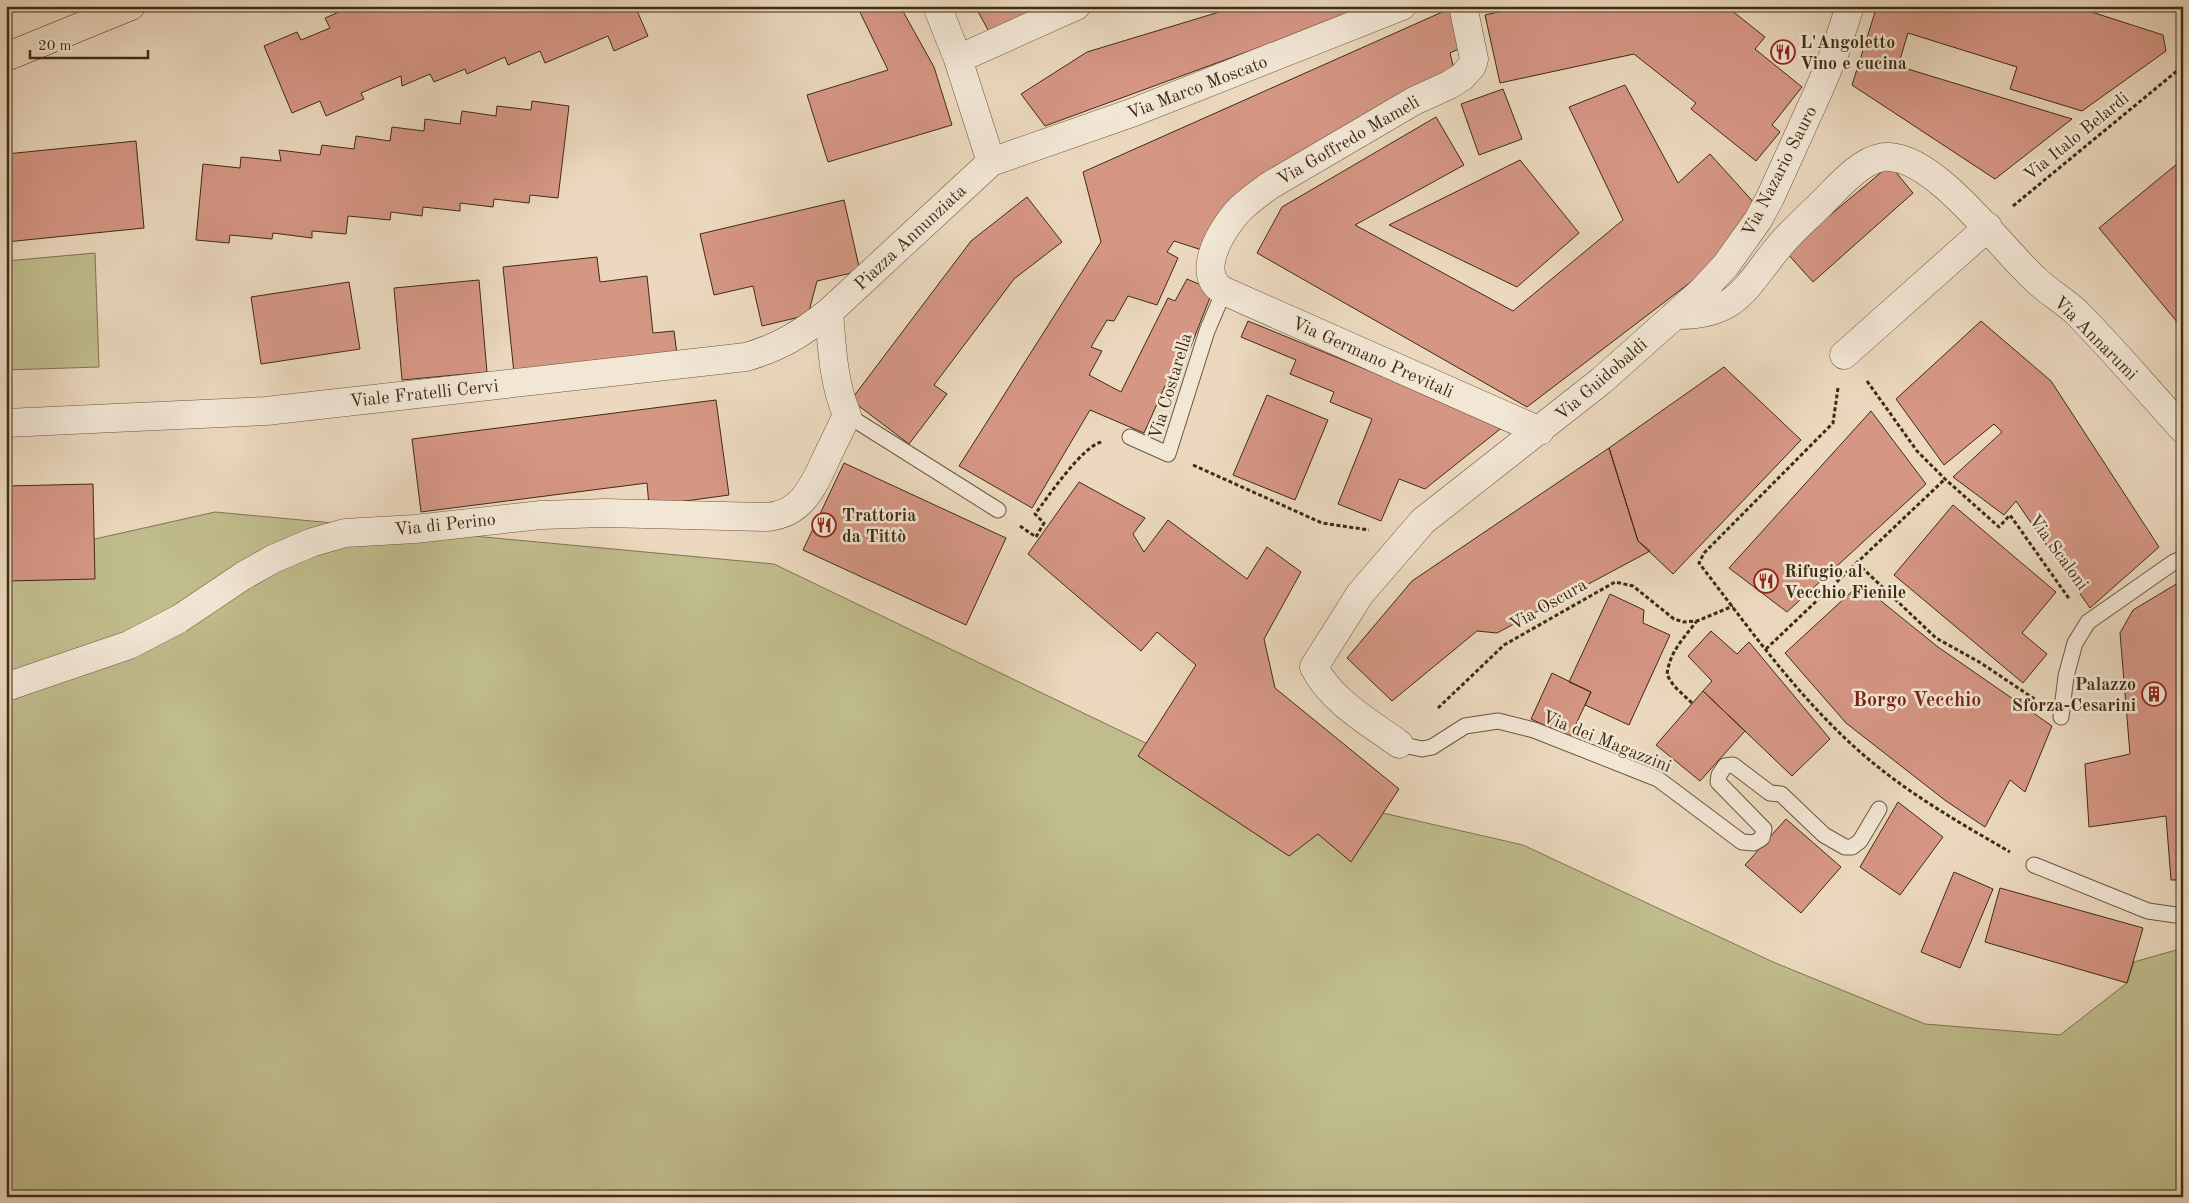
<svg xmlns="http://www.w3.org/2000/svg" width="2189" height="1203" viewBox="0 0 2189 1203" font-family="'Old Standard TT',serif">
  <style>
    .green { fill: #c0bc8c; stroke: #7f744e }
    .building { fill: #d59684; stroke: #3e2c10 }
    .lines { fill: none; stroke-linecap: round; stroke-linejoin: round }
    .lane-casing { stroke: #69573c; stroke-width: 17 }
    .street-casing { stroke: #69573c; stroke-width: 29 }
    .primary-casing { stroke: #3e2c10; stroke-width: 29 }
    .path { stroke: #3e2c10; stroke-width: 3; stroke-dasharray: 4 2.5; stroke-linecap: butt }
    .lane { stroke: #f2e6d5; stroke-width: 15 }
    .street { stroke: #f2e6d5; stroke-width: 28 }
    .primary { stroke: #ebd8be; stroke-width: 28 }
    .labels { text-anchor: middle; stroke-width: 5; stroke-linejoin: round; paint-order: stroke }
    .poi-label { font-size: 18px; font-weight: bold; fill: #3e2c10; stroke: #f2e6d5; text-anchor: start }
    .street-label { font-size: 18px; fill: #3e2c10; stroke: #f2e6d5 }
    .quarter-label { font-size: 20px; font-weight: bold; fill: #7a1f14; stroke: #f2e6d5 }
  </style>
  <rect width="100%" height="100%" fill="#ebd8be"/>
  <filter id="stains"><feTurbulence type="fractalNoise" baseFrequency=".004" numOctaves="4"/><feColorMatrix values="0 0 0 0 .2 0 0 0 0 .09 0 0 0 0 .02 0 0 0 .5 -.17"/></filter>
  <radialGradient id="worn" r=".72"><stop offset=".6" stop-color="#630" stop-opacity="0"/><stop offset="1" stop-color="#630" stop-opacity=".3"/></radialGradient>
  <path class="green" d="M95 253 99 367 6 370V261Z
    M215 512 774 564 1208 773 1523 845 1773 962 1925 1024 2060 1035 2127 983 2134 962 2183 948V1197H6V559Z"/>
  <path class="building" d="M353 6H635L648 36 614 51 608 36 545 63 540 51 508 65 505 57 467 74 465 69 434 82 430 74 402 86 401 76 361 93 364 99 326 116 320 101 292 113 264 46 297 32 301 40 330 28 325 18Z
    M857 6H900L934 67 952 125 828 162 807 95 888 70Z
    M975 6H1051L993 39Z
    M1239 6H1372L1045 126 1021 94 1087 52Z
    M1525 6H1726L1765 37 1755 49 1802 87 1772 125 1780 132 1756 161 1691 109 1696 103 1634 54 1500 83 1485 15Z
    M1877 6H2073L2163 35 2166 51 2082 111 2010 89 2017 67 1908 33 1898 66 2072 119 1995 179 1852 85Z
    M1449 9 1463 47 1450 53 1455 73 1213 227 1202 250 1174 241 1167 252 1178 258 1157 305 1128 296 1114 321 1107 320 1091 347 1102 351 1089 375 1121 392 1168 298 1175 301 1187 279 1213 290 1189 351 1182 348 1144 433 1090 410 1032 508 959 466 1101 242 1083 172Z
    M1625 85 1678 183 1710 154 1756 205 1721 259 1527 407 1257 253 1282 207 1436 117 1464 165 1355 225 1513 311 1623 220 1569 107Z
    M1503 89 1522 139 1479 155 1461 104Z
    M532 101 569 106 558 198 530 195 529 203 494 199 493 207 460 203V211L423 207 422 216 391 212 390 220 348 216 346 234 312 231V238L273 233 272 239 230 235 229 243 196 240 203 164 240 168 241 157 281 161 279 150 320 155 322 145 354 149 356 136 390 141 392 127 424 131 425 119 460 124 462 111 496 116 497 106 531 110Z
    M136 141 144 228 6 242V154Z
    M2183 159V329L2099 228Z
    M1520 160 1579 233 1517 287 1389 225Z
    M1890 165 1913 193 1813 282 1786 252Z
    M1027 197 1062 242 1014 279 934 385 947 394 909 444 851 400 971 241Z
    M844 200 860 271 817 281 808 315 762 326 753 286 714 295 700 234Z
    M597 257 600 282 647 276 653 333 674 331 677 354 514 373 503 267Z
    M479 280 487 372 402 380 394 288Z
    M349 282 360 349 261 364 251 297Z
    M1248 321 1504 426 1425 489 1399 479 1381 521 1338 504 1372 419 1330 402 1334 392 1290 374 1296 360 1241 337Z
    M1981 321 2051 381 2159 547 2090 608 2016 501 2004 515 1953 477 2002 432 1994 424 1944 465 1896 399Z
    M1724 367 1801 440 1673 574 1638 541 1609 448Z
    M1267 395 1328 420 1295 500 1233 475Z
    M716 400 729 495 649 506 647 483 421 512 412 439Z
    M1871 411 1926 484 1787 612 1729 568Z
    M1609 448 1638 541 1650 551 1497 633 1477 631 1392 701 1347 658 1412 581Z
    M844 463 1006 538 966 625 803 550Z
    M1079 482 1145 518 1133 534 1144 552 1168 520 1247 579 1267 547 1301 572 1264 639 1275 688 1399 789 1351 862 1318 834 1289 856 1138 756 1196 665 1157 632 1141 651 1028 554Z
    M93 484 95 579 6 581V486Z
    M1953 505 2056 592 2022 633 2047 654 2023 683 1894 575Z
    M2183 580V880H2171L2166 816 2089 827 2085 764 2130 754 2120 633 2133 610Z
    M1860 584 1938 647 2052 726 2025 792 2010 780 1985 827 1946 801 1846 723 1785 653Z
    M1610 594 1644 610 1643 623 1670 635 1629 725 1585 705 1591 692 1569 682Z
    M1711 631 1737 654 1749 642 1830 739 1792 776 1703 691 1712 681 1688 656Z
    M1552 673 1591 692 1570 737 1531 719Z
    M1703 691 1745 731 1700 781 1656 745Z
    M1898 802 1943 837 1900 895 1860 867Z
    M1786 819 1841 867 1801 913 1745 865Z
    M1954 872 1993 889 1960 968 1921 952Z
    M2000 888 2143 928 2127 983 1985 942Z"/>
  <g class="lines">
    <g class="lane-casing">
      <path id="lane" d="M847 415 998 510
        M1130 437 1168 454 1207 331 1224 291
        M2061 717 2066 676 2075 643 2088 622 2174 562 2183 558
        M1399 744 1422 749 1432 747 1465 726 1498 721 1534 730 1658 779 1742 842 1754 843 1762 838 1764 829 1718 782 1719 775 1725 766 1733 765 1770 793 1781 794 1824 835 1845 847H1852L1860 841 1879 809
        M2034 865 2148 911 2183 916"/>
    </g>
    <g class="street-casing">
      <path id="street" d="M937 6 958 59 991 162
        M1463 6 1474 59 1472 66 1462 77 1449 85 1414 101 1269 186C1259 193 1250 200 1241 208 1224 225 1192 275 1224 291L1540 431
        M958 59 1076 6
        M1675 315C1738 316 1745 287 1781 244 1793 230 1807 218 1821 204 1834 191 1846 177 1862 166 1870 161 1881 156 1890 157 1938 160 2000 247 2035 279 2047 291 2063 300 2076 312 2113 349 2147 390 2183 429
        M1844 355 1988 227
        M6 423 266 411 746 357C780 347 801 334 829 312L991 162 1134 112 1402 6
        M6 687 129 645 179 619 243 576 273 559 313 542 345 533 415 529 541 515 605 513 767 517C801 514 812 489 825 461 832 446 840 430 847 415 833 382 832 347 829 312
        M1399 744C1369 722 1331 701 1314 667L1360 594 1423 521 1601 381 1701 292 1726 265 1758 220 1770 198 1818 92 1835 52 1850 6"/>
    </g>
    <g class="primary-casing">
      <path id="primary" d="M6 57 131 6"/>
    </g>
    <path class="path" d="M2013 206 2183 66
      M1867 381 1917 451 1945 479 1999 527 2010 515 2070 600
      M1838 388 1833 423 1704 553 1699 563C1749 628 1797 696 1859 751 1904 791 1958 822 2010 852
      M1193 465 1322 523 1369 530
      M1020 526 1036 537 1044 523 1035 514C1048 497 1083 445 1102 442
      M1857 563 1936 638 1981 663 2036 700
      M1766 649 1945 479
      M1692 703 1674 686 1667 675C1669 653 1683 639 1696 622
      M1438 708 1504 645 1615 582 1633 586 1674 619 1684 622 1697 621 1733 606"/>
    <use href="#lane" class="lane"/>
    <use href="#street" class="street"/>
    <use href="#primary" class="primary"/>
  </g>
  <defs>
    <g id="restaurant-ring" transform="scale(1.25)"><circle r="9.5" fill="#f2e6d5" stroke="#8f2418" stroke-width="1.5"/><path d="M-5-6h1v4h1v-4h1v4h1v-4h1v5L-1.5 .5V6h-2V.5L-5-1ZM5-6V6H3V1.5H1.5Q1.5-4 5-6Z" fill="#8f2418"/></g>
    <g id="building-ring" transform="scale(1.25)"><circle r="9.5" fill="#f2e6d5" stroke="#8f2418" stroke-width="1.5"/><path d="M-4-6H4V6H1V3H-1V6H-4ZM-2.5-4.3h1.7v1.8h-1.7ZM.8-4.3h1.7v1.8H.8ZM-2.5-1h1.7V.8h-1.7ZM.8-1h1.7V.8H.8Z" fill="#8f2418"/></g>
  </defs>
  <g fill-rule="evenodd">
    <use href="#restaurant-ring" x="1783" y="52"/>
    <use href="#restaurant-ring" x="824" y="525"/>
    <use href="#restaurant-ring" x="1766" y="581"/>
    <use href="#building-ring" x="2154" y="694"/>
  </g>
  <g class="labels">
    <g class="poi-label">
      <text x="1800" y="48">L'Angoletto<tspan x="1800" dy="21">Vino e cucina</tspan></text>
      <text x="842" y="521">Trattoria<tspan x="842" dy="21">da Tittò</tspan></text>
      <text x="1784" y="577">Rifugio al<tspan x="1784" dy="21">Vecchio Fienile</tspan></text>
      <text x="2136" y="690" text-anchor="end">Palazzo<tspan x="2136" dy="21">Sforza-Cesarini</tspan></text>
    </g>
    <g class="street-label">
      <text transform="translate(1197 87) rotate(-21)" y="6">Via Marco Moscato</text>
      <text transform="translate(2076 136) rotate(-39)" y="6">Via Italo Belardi</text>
      <text transform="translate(1348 140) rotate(-30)" y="6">Via Goffredo Mameli</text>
      <text transform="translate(1779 171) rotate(-63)" y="6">Via Nazario Sauro</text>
      <text transform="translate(910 237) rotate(-43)" y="6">Piazza Annunziata</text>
      <text transform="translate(2096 338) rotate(45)" y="6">Via Annarumi</text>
      <text transform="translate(1373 357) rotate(24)" y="6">Via Germano Previtali</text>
      <text transform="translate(1601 379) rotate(-41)" y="6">Via Guidobaldi</text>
      <text transform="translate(1170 386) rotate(-73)" y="6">Via Costarella</text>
      <text transform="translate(424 393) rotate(-6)" y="6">Viale Fratelli Cervi</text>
      <text transform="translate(445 524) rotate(-6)" y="6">Via di Perino</text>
      <text transform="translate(2059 552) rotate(54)" y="6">Via Scaloni</text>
      <text transform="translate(1548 604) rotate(-30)" y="6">Via Oscura</text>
      <text transform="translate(1607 741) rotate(22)" y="6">Via dei Magazzini</text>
    </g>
    <g class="quarter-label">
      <text x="1917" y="706">Borgo Vecchio</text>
    </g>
  </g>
  <rect width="2189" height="1203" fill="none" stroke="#ebd8be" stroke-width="25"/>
  <rect x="8" y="8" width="2174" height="1188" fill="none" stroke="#3e2c10" stroke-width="2.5"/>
  <rect x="12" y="12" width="2164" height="1178" fill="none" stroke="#3e2c10"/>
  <path d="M30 50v8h118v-8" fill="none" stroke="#3e2c10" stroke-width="2.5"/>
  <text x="38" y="50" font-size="15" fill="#3e2c10" stroke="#f2e6d5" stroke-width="4" paint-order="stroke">20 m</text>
  <rect width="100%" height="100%" filter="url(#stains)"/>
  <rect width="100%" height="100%" fill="url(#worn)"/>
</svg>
